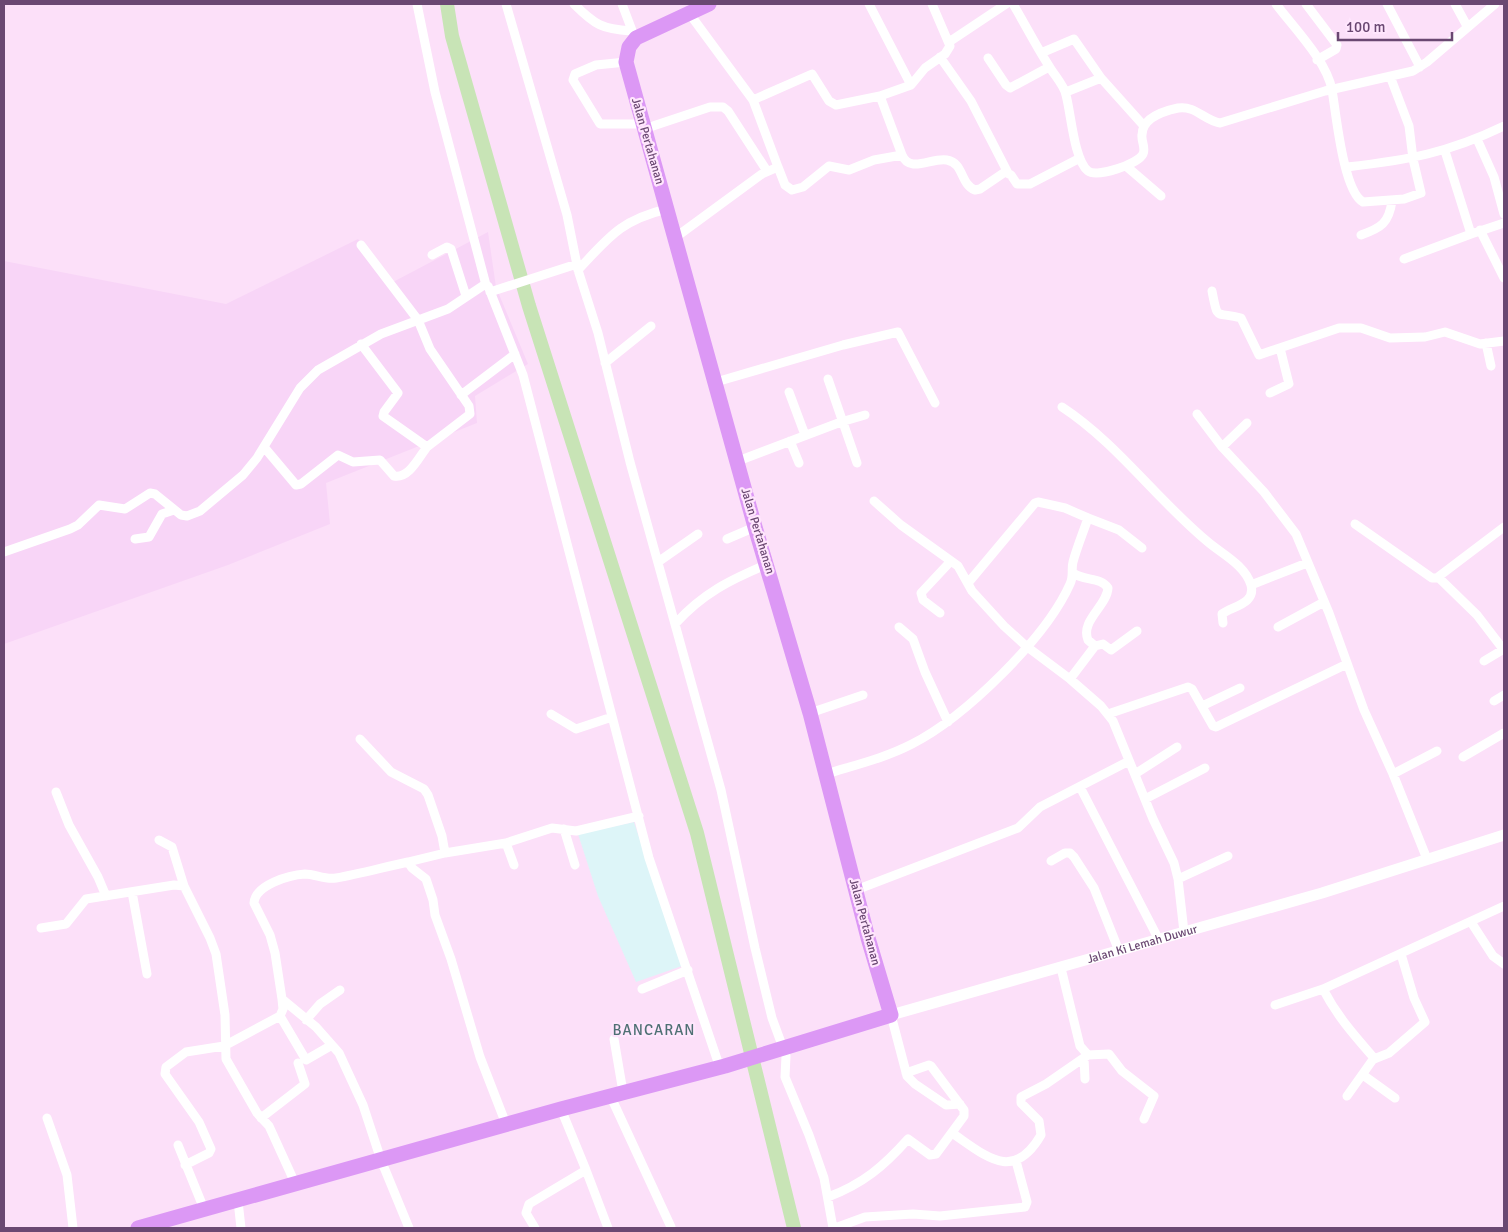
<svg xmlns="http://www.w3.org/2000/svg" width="1508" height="1232" viewBox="0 0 1508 1232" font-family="Signika,sans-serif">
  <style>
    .residential { fill: #f8d5f7 }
    .education { fill: #ddf5f8 }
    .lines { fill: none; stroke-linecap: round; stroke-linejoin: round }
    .river { stroke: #c8e4b6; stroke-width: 14 }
    .street { stroke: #fff; stroke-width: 9 }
    .secondary { stroke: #fff; stroke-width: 11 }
    .highway { stroke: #dc98f5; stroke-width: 15 }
    .labels { text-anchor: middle; stroke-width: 4.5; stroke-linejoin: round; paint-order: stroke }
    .street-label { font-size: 12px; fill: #6a4872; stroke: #ffe6fd }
    .quarter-label { font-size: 15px; letter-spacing: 1px; fill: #4f7074; stroke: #ffe6fd }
  </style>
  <rect width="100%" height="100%" fill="#fce0f9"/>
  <path class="residential" d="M488 232 496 287 528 364 475 396 477 423 326 483 330 524 228 565 4 644V261L226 304 358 239 393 282Z"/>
  <path class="education" d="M634 822 682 966 636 982 598 896 578 834Z"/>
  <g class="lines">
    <path class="river" d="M447 4 452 36 529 306 697 833 794 1228"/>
    <path class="street" d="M417 4 435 92 486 285
      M506 4 567 215 578 270 598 333 630 462 721 790 755 948 772 1018 786 1056 785 1077 809 1135 824 1178 833 1228
      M574 4C595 25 602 29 631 31
      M622 4 633 33
      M869 4 911 85
      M1013 4C1025 24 1036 46 1049 66 1054 75 1064 85 1066 95 1071 113 1074 160 1088 171 1097 178 1138 164 1143 154 1146 148 1141 141 1142 135 1142 118 1164 111 1178 108 1195 105 1205 121 1220 123L1325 91 1413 71 1427 62 1495 4
      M1276 4C1293 27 1327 61 1332 90 1336 112 1343 191 1363 202L1404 199 1421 193 1413 159 1409 126 1390 76
      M1306 4 1337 45 1336 49 1317 60
      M1387 4 1420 67
      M1455 4 1467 26
      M689 13 753 100 778 167
      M949 42 1006 4
      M1041 53 1074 39 1101 78
      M940 57 971 101 1008 173
      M988 58 1006 85 1010 88 1049 67
      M626 62 596 65 575 74 573 80 600 124H643
      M1066 92 1101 78 1144 126
      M880 96 911 85 925 68 945 54 950 46 932 4
      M753 100 812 74 829 101 836 105 880 96 902 155
      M644 129 710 107H723L728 111 767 171
      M1477 139 1494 177 1504 214
      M1445 151 1471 234 1504 223
      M1126 166 1161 196
      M1347 167C1408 160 1448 153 1504 126
      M1480 230 1504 278
      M1361 235C1381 228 1389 223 1392 201
      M676 237 762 174 778 167 785 185 792 190 803 187 829 166 849 170 874 160 902 155C910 174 932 157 947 160 964 163 960 184 975 190L980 189 1005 172 1011 175 1017 184H1030L1080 158
      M361 245 418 320 430 349 469 406 470 414 427 447 383 416 384 412 398 393 361 344
      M432 255 447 247 451 249 466 296
      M1404 259 1471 234
      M578 270C609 237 621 220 667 209
      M1212 291C1218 322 1215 311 1241 318L1259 355 1339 328H1361L1390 338 1425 337 1445 332 1480 344 1504 341
      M490 292 577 264
      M1486 343 1491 366
      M605 363 651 326
      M828 379 857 463
      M716 382 843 345 898 332 935 403
      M789 392 805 435
      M1270 393 1289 384 1280 348
      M461 395 515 354
      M1062 407C1117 443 1157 500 1208 542 1222 554 1245 565 1251 585 1256 604 1233 606 1222 614L1223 623
      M1197 414 1222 447 1264 492 1296 534 1329 613 1364 710 1393 774 1427 859
      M790 441 799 463
      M264 447 296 485 301 484 338 455 353 462 380 460 394 476C409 479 419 457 427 447
      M1222 447 1247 423
      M738 461 841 422 865 415
      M874 501 901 525 958 566 972 591 1004 626 1026 646 1070 679 1101 706 1113 721 1153 819 1174 863 1178 879 1184 932
      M1088 518 1119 530 1142 548
      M1355 524 1432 578H1438
      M135 539 149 537 162 514 174 510
      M727 539 755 527
      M4 552 70 529 78 525 99 505 125 509 150 493 155 494 181 515 187 516 200 511 243 475 257 458 300 388 318 370 381 334 448 309 484 285 488 286 523 375 649 858 720 1068
      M658 562 698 534
      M1073 573C1084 581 1101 577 1108 588 1107 606 1080 621 1088 640L1095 646
      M1251 585 1307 563
      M940 613 923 600 921 593 950 562
      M675 624C703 593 730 580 768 564
      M899 627 913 639 925 672 948 722
      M1278 627 1324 602
      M1503 649 1477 615 1438 577 1504 527
      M1484 661 1504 649
      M1070 679 1095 646 1103 644 1111 650 1137 631
      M1494 701 1504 695
      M1202 706 1240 688
      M810 713 863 695
      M551 714 576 729 612 717
      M1108 714 1188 687 1192 689 1213 726 1216 727 1347 664
      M360 739 391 772 424 789 428 795 442 836 445 853
      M1463 757 1504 733
      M826 774C855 765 885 758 912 744 965 717 1046 638 1070 584 1074 576 1071 569 1073 562 1077 547 1083 533 1088 518L1065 508 1038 502 1035 503 968 583
      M1135 774 1177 747
      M1393 774 1437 751
      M1080 787 1159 940
      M56 792 69 825 98 877 106 896
      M1145 799 1205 768
      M564 829 575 865
      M159 840 172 847 184 886
      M1051 861 1065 853H1070L1074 857 1094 888 1119 951
      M408 862C384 867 360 874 336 878 325 880 315 874 305 874 289 875 255 885 254 903L270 935 275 953 282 999 316 1027 339 1053 363 1105 381 1160 409 1228
      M514 865 506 843 552 828 576 831 639 816
      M1178 879 1228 856
      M856 890 1018 828 1040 807 1129 761
      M132 892 147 974
      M1471 922 1493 956 1504 964
      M41 928 66 924 86 899 174 885 184 886 210 938 216 954 225 1015 226 1059 257 1113 269 1126 295 1183
      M1061 968 1080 1046 1088 1055 1109 1054 1122 1071 1154 1096 1144 1119
      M642 989 688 970
      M1323 989C1337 1016 1354 1035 1374 1058L1347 1096
      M1275 1005 1323 989 1504 906
      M891 1015 907 1076 915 1084 946 1105 960 1104
      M280 1016 306 1060 332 1045
      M306 1020 320 1004 340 990
      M614 1039 623 1092
      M1084 1058 1085 1079
      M1374 1059 1389 1053 1425 1022 1414 998 1401 954
      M1363 1075 1395 1098
      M610 1095 671 1227
      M47 1118 67 1175 73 1228
      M261 1118 305 1084 298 1063
      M506 1124 480 1057 451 959 435 915 433 900 426 879 412 868 408 862 445 853 506 843
      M952 1133C986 1156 1013 1183 1041 1135L1039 1121 1021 1103V1097L1046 1084 1088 1055
      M178 1145 204 1209
      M185 1165 209 1153 211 1149 199 1122 165 1074 166 1067 186 1052 224 1046 280 1016 283 1009 282 999
      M586 1170 608 1228
      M828 1197C863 1184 884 1166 908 1139L930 1155 936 1154 964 1116V1110L931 1066 929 1065 906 1073
      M238 1201 241 1228
      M535 1228 526 1213 529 1204 586 1170 561 1109
      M835 1228 865 1217 913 1214 940 1216 1025 1207 1027 1202 1016 1161"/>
    <path class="secondary" id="s1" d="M891 1015 1322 893 1504 835"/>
    <path class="highway" d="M138 1228 561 1109 725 1066 891 1015 868 938 810 713 755 527 626 62 629 47 636 38 709 4"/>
  </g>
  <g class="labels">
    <g class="street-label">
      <text transform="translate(648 141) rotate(74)" y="4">Jalan Pertahanan</text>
      <text transform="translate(758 531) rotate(73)" y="4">Jalan Pertahanan</text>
      <text transform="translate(865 922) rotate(75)" y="4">Jalan Pertahanan</text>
      <text dy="4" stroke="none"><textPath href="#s1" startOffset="261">Jalan Ki Lemah Duwur</textPath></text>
    </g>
    <g class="quarter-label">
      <text x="654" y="1035">BANCARAN</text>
    </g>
  </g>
  <rect width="1508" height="1232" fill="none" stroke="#6a4872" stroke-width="10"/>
  <path d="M1338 32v8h114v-8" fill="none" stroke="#6a4872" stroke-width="2.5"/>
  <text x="1346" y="32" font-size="15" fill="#6a4872" stroke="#ffe6fd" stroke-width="4" paint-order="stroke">100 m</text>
</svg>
